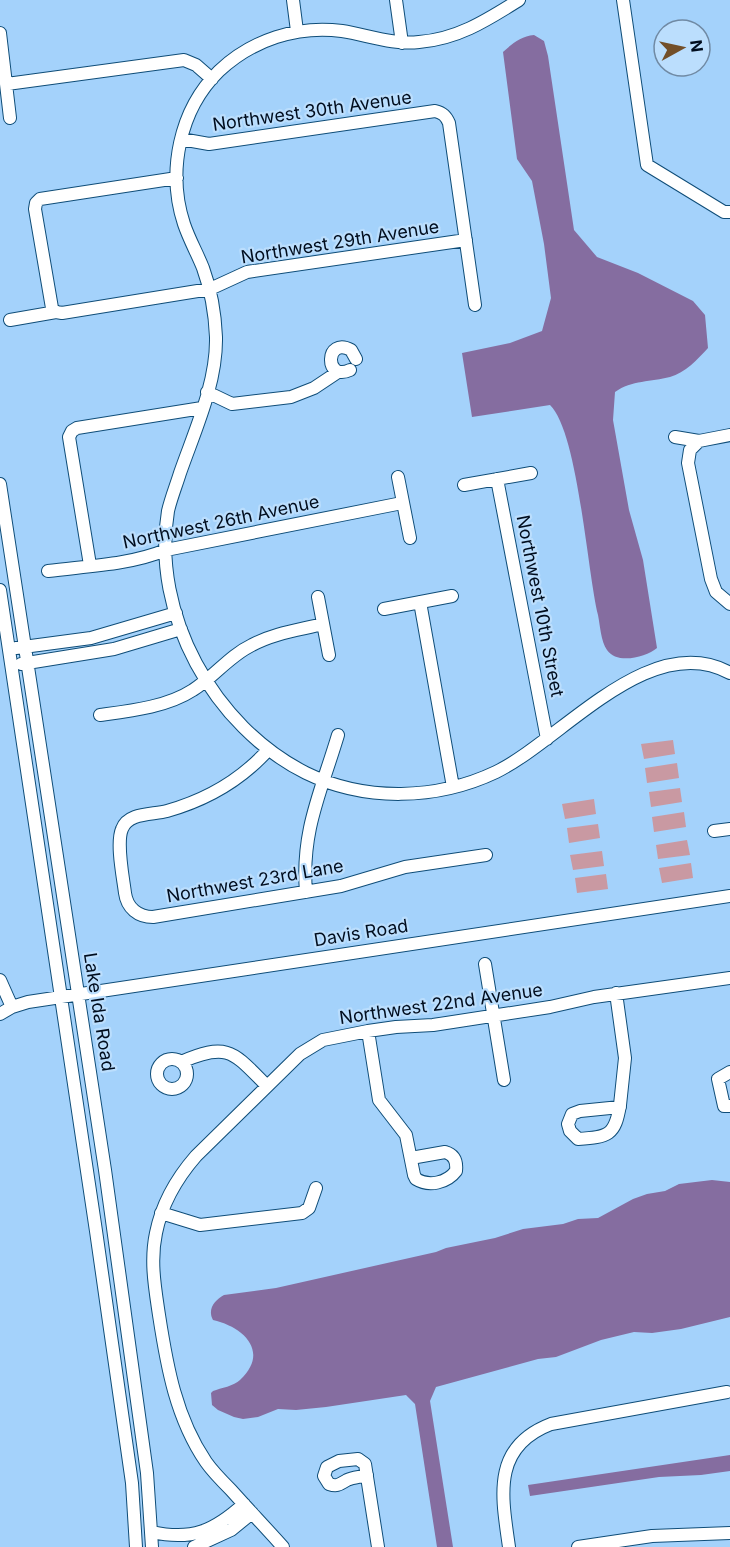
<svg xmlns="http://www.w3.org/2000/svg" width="730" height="1547" viewBox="0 0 730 1547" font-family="Inter,sans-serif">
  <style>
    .green { fill: #c999a2 }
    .water { fill: #856da0 }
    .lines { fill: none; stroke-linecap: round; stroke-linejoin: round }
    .minor-casing { stroke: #0f4d78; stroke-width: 14 }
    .minor { stroke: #fff; stroke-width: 12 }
    .labels { text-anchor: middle; stroke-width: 4.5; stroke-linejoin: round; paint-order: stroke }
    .street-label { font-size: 18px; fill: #000d1e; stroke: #bbdefd }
  </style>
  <rect width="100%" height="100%" fill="#a4d2fb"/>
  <path class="green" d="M673 740 675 754 644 759 641 744Z
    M677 763 679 778 647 783 645 768Z
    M680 788 682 802 651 807 649 792Z
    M594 799 596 814 565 819 562 804Z
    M684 812 686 827 654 832 652 817Z
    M598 824 600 838 569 843 567 828Z
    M687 840 690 855 658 859 656 845Z
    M602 851 604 866 573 870 570 855Z
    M691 863 693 878 662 883 659 868Z
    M606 874 608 889 577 893 575 878Z"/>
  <path class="water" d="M534 35 544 41 548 56 574 230 597 257 638 273 693 301 705 315 708 348C698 359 685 373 670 377 651 382 632 380 615 392L613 420 629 510 643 560 657 648C646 657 617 665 607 650 601 642 600 625 598 615 587 570 578 432 550 405L472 417 462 353 510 343 542 331 551 298 544 244 532 181 517 159 503 52C512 44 521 36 534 35Z
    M712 1180 730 1182V1317L681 1329 652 1333 634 1332 601 1340 556 1357 538 1359 436 1387 430 1401 453 1547H437L415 1404 406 1395 326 1407 296 1410 278 1409 258 1417 243 1419 234 1417 218 1410 212 1405 211 1393 213 1391C221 1388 234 1386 240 1380 270 1352 244 1327 213 1320 207 1309 215 1300 224 1295L276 1288 436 1252 446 1248 495 1238 523 1229 563 1224 578 1219 598 1218 633 1199 647 1194 665 1191 679 1184Z
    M730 1455V1471L701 1475 659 1477 530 1496 528 1485Z"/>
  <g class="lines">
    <g class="minor-casing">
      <path id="minor" d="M293 0 297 31
        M396 0 402 43
        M519 0C487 20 458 39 419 42 392 45 368 35 342 31 297 25 252 40 219 71 179 110 167 172 184 224 189 239 197 253 203 268 211 290 215 313 216 337 217 383 195 430 180 473 176 486 171 498 168 511 151 614 214 727 306 773 365 802 437 800 496 772 563 739 650 629 730 673
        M623 0 647 165 724 212H730
        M0 33 10 118
        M7 84 184 60 196 65 212 79
        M181 139 209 144 435 111C443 113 446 116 449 123L475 305
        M56 312 52 308 35 209 36 203 40 199 177 178
        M10 320 56 312 62 313 210 289 247 272 466 240
        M350 370C324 382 325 336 351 350L356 359
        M207 392 232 404 291 397 314 388 338 372
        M675 437 699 441 730 435
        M699 441 690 450 688 463 711 579 716 592 730 604
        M398 477 410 538
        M497 479 547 739
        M0 484 105 1170 147 1473 152 1547
        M464 485 531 473
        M90 565 69 437 72 431 77 428 202 408
        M48 571C87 566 129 565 166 550L402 503
        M0 590 96 1231 132 1483 136 1547
        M318 597 329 655
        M420 602 453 787
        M384 609 452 596
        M16 648 91 638 176 613
        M21 664 114 649 181 629
        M100 715C130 711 167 707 193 690 214 677 229 656 252 645 274 633 299 630 323 624
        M268 750C241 780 206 800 167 811 153 815 128 812 122 829 116 843 123 877 125 893 127 908 138 917 153 917L341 886 405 867 486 855
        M714 831 730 829
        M306 892C301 831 321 792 338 735
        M485 964 504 1080
        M0 980 12 1007
        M616 993 625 1058 620 1105C615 1136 608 1137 578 1139L570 1131 568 1124 572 1114 580 1111 620 1107
        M0 1014 12 1007 28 1002 730 896
        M368 1031 379 1100 406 1135 414 1175 416 1179C429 1187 447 1183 456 1171 457 1162 455 1155 445 1152L411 1158
        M157 1074a15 15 0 1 1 30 0a15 15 0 1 1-30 0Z
        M181 1062C229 1041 234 1053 267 1086
        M730 1072 718 1079 724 1106H730
        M161 1213 200 1225 302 1213 309 1208 316 1188
        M367 1475C361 1477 353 1477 347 1480 340 1484 338 1487 329 1484L324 1476 327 1467 339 1461 358 1459 365 1464 378 1547
        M152 1532C192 1541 214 1531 244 1504
        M194 1547 231 1530 252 1513
        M283 1547C266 1528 248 1509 231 1490 222 1481 213 1472 206 1462 176 1418 167 1367 159 1315 155 1288 150 1261 156 1233 162 1203 176 1179 196 1156L300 1054 323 1040 368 1031 396 1027 433 1025 550 1007 594 997 730 978
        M509 1547C502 1497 491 1447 551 1424L727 1392
        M578 1547 652 1536 730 1533"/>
    </g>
    <use href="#minor" class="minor"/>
  </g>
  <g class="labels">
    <g class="street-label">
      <text transform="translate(312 111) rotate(-8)" y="6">Northwest 30th Avenue</text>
      <text transform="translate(340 242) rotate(-9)" y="6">Northwest 29th Avenue</text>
      <text transform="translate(221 522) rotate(-12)" y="6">Northwest 26th Avenue</text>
      <text transform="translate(540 606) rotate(79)" y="6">Northwest 10th Street</text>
      <text transform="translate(255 881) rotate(-10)" y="6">Northwest 23rd Lane</text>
      <text transform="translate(361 933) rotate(-9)" y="6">Davis Road</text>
      <text transform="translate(441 1004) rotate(-8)" y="6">Northwest 22nd Avenue</text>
      <text transform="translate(99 1012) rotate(81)" y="6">Lake Ida Road</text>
    </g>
  </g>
  <g transform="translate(682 48) rotate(82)"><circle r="28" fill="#bbdefd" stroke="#708aa4" stroke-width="1.5"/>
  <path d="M0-4.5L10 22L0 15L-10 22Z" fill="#734f29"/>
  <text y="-9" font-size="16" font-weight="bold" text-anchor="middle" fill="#000d1e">N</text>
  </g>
</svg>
